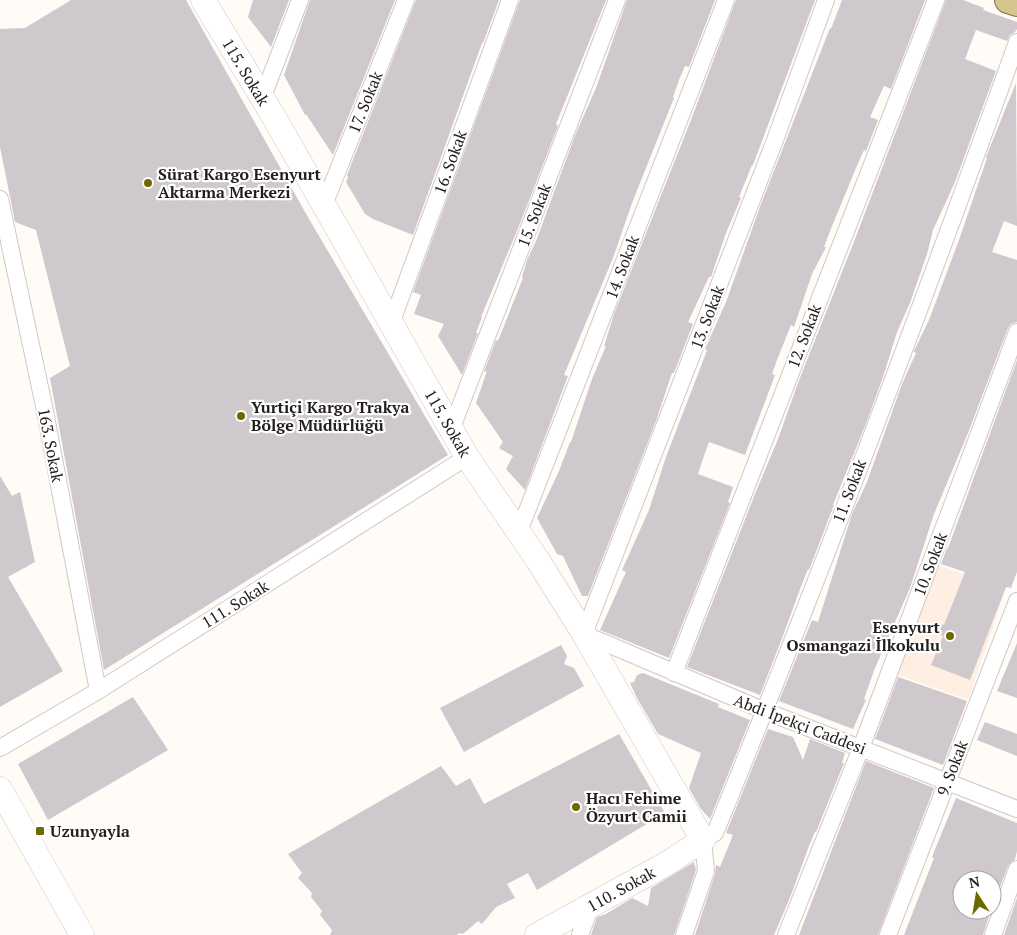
<svg xmlns="http://www.w3.org/2000/svg" width="1017" height="935" viewBox="0 0 1017 935" font-family="'PT Serif',serif">
  <style>
    .education { fill: #ffeee2 }
    .building { fill: #cfc8cd }
    .lines { fill: none; stroke-linecap: round; stroke-linejoin: round }
    .street-casing { stroke: #cfc9c3; stroke-width: 18 }
    .secondary-casing { stroke: #cfc9c3; stroke-width: 25 }
    .primary-casing { stroke: #847237; stroke-width: 28 }
    .street { stroke: #fff; stroke-width: 16 }
    .secondary { stroke: #fff; stroke-width: 24 }
    .primary { stroke: #d5c690; stroke-width: 26 }
    .poi-dot { fill: #6d6800; stroke: #fff; stroke-width: 2 }
    .labels { text-anchor: middle; stroke-width: 4.5; stroke-linejoin: round; paint-order: stroke }
    .street-label { font-size: 16px; fill: #211e1c; stroke: #fff }
    .poi-label { font-size: 16px; font-weight: bold; fill: #211e1c; stroke: #fff; text-anchor: start }
  </style>
  <rect width="100%" height="100%" fill="#fffbf7"/>
  <path class="education" d="M937 565 1006 588 968 700 896 674Z"/>
  <path class="building" d="M71 0H186L309 219 448 455 104 670 50 378 70 366 36 230 15 222 0 147V29L25 28Z
    M253 0H289L271 47 248 17Z
    M310 0H395L333 155 306 114 305 115 284 75Z
    M416 0H499L483 43H482L413 235 373 219 365 214 346 182 348 178 347 175Z
    M520 0H606L556 124 558 126 519 226 481 317H482L476 333H478L462 375 438 336 444 324 414 314 421 295 413 292Z
    M627 0H715L689 67 685 66 679 80 673 97 674 98 632 203 613 258 564 375 568 376 525 490 506 469 513 456 499 448 503 442 476 403 487 371 484 372 496 340 498 341 523 278 522 277 527 260 536 241 576 133 596 88Z
    M736 0H815L753 165H752L739 197 741 198 726 233 711 277H709L688 322 693 324 674 373H672L656 421 588 596H582L563 556 557 554 537 518 559 471 570 442H571L592 379 606 346H604L614 314 691 120Z
    M842 0H925L891 89 884 86 870 117 878 120 866 151 864 150 856 168 830 231 824 247H826L812 274 794 327 791 325 777 360 772 374 775 375 745 455 709 442 705 453 698 474 733 487 728 502 730 503 669 658 600 630 626 572 622 570 649 510 666 457 703 361 707 350 705 349 726 302 761 204 830 28 831 29Z
    M946 0H963L984 8 983 10 1017 22V29L1015 32 1010 35 1007 41 976 30 965 59 996 71 955 182 933 230 927 254 910 303 897 332 883 377 867 421 833 505H834L809 570 808 569 800 589 784 633 760 695 687 667 755 494 778 439 798 383 855 239Z
    M1016 83 1017 226 1004 221 992 252 1017 260V322L1011 324 1008 328 968 433 934 514 910 588 875 668 864 699 866 700 853 729 779 701 812 620 818 622 852 514 867 482 902 384 916 353 914 352V351L929 320 959 240 987 158 986 157Z
    M1017 360V572L1011 588 1006 587 970 680 931 665 943 636 938 634 942 624 944 625 965 572 941 564 947 548H948Z
    M0 476 12 496 20 492 35 562 8 577 63 671 0 707Z
    M1017 643V698L997 691Z
    M561 645 567 656 564 664 574 668 584 686 464 752 440 708Z
    M643 673 719 704 718 707 750 720 710 819 701 809 689 788 701 753 658 734 637 698 630 683 634 682 637 675Z
    M898 677 967 701 943 765 875 739Z
    M133 697 168 750 48 820 18 764Z
    M985 722 1017 734V756L977 740Z
    M768 729 793 737 803 760 810 739 845 753 842 763H844L816 832H815L809 846 791 895 774 935H695L715 874 716 865 720 867 733 835 726 833Z
    M619 734 665 813 537 890 528 873 507 884 515 898 496 907 482 924 478 921 463 934 459 933 457 935H330L332 930 320 915 322 911 311 897 312 893 298 878 302 873 288 854 441 766 456 786 470 778 484 804Z
    M866 761 934 788 878 935H799Z
    M956 798 1017 823V851L1015 859 1008 866 992 908V880H962V910H991L983 935H904L934 858 932 857 938 842Z
    M694 862 696 870 674 935H591L597 917 606 914 632 898 648 906 651 888Z
    M1017 898V935H1004Z"/>
  <g class="lines">
    <g class="street-casing">
      <path id="street" d="M826 0 775 140 584 634 765 711 1017 809
        M262 99 300 0
        M0 199 44 406 98 691
        M324 205 406 0
        M391 324 510 0
        M451 430 617 0
        M518 534 726 0
        M674 673 936 0
        M0 748 98 691 467 457
        M580 935 591 906
        M684 935 706 871 703 840 715 833C822 572 922 307 1017 42
        M786 935 861 748 1017 332
        M888 935 1017 601
        M993 935 1017 869"/>
    </g>
    <g class="secondary-casing">
      <path id="secondary" d="M203 0 274 117 467 457 537 559 584 634 703 840 666 864 537 935
        M0 789 82 935"/>
    </g>
    <g class="primary-casing">
      <path id="primary" d="M1008 0 1017 3"/>
    </g>
    <use href="#street" class="street"/>
    <use href="#secondary" class="secondary"/>
    <use href="#primary" class="primary"/>
  </g>
  <g class="poi-dot">
    <circle cx="148" cy="183" r="5"/>
    <circle cx="241" cy="416" r="5"/>
    <circle cx="950" cy="636" r="5"/>
    <circle cx="576" cy="807" r="5"/>
    <rect x="35" y="826" width="10" height="10" rx="2.5"/>
  </g>
  <g class="labels">
    <g class="street-label">
      <text transform="translate(246 72) rotate(59)" y="6">115. Sokak</text>
      <text transform="translate(365 102) rotate(-68)" y="6">17. Sokak</text>
      <text transform="translate(450 162) rotate(-70)" y="6">16. Sokak</text>
      <text transform="translate(534 215) rotate(-69)" y="6">15. Sokak</text>
      <text transform="translate(622 267) rotate(-69)" y="6">14. Sokak</text>
      <text transform="translate(707 317) rotate(-69)" y="6">13. Sokak</text>
      <text transform="translate(804 336) rotate(-69)" y="6">12. Sokak</text>
      <text transform="translate(448 423) rotate(60)" y="6">115. Sokak</text>
      <text transform="translate(51 445) rotate(79)" y="6">163. Sokak</text>
      <text transform="translate(849 491) rotate(-69)" y="6">11. Sokak</text>
      <text transform="translate(930 564) rotate(-69)" y="6">10. Sokak</text>
      <text transform="translate(235 604) rotate(-32)" y="6">111. Sokak</text>
      <text transform="translate(800 724) rotate(21)" y="6">Abdi İpekçi Caddesi</text>
      <text transform="translate(952 768) rotate(-69)" y="6">9. Sokak</text>
      <text transform="translate(621 889) rotate(-29)" y="6">110. Sokak</text>
    </g>
    <g class="poi-label">
      <text x="158" y="180">Sürat Kargo Esenyurt<tspan x="158" dy="18">Aktarma Merkezi</tspan></text>
      <text x="251" y="413">Yurtiçi Kargo Trakya<tspan x="251" dy="18">Bölge Müdürlüğü</tspan></text>
      <text x="940" y="633" text-anchor="end">Esenyurt<tspan x="940" dy="18">Osmangazi İlkokulu</tspan></text>
      <text x="586" y="804">Hacı Fehime<tspan x="586" dy="18">Özyurt Camii</tspan></text>
      <text x="50" y="837">Uzunyayla</text>
    </g>
  </g>
  <g transform="translate(977 895) rotate(348)"><circle r="24" fill="#ffffff" stroke="#a6a5a4"/>
  <path d="M0-4L9 19L0 12L-9 19Z" fill="#6d6800"/>
  <text y="-8" font-size="14" font-weight="bold" text-anchor="middle" fill="#211e1c">N</text>
  </g>
</svg>
